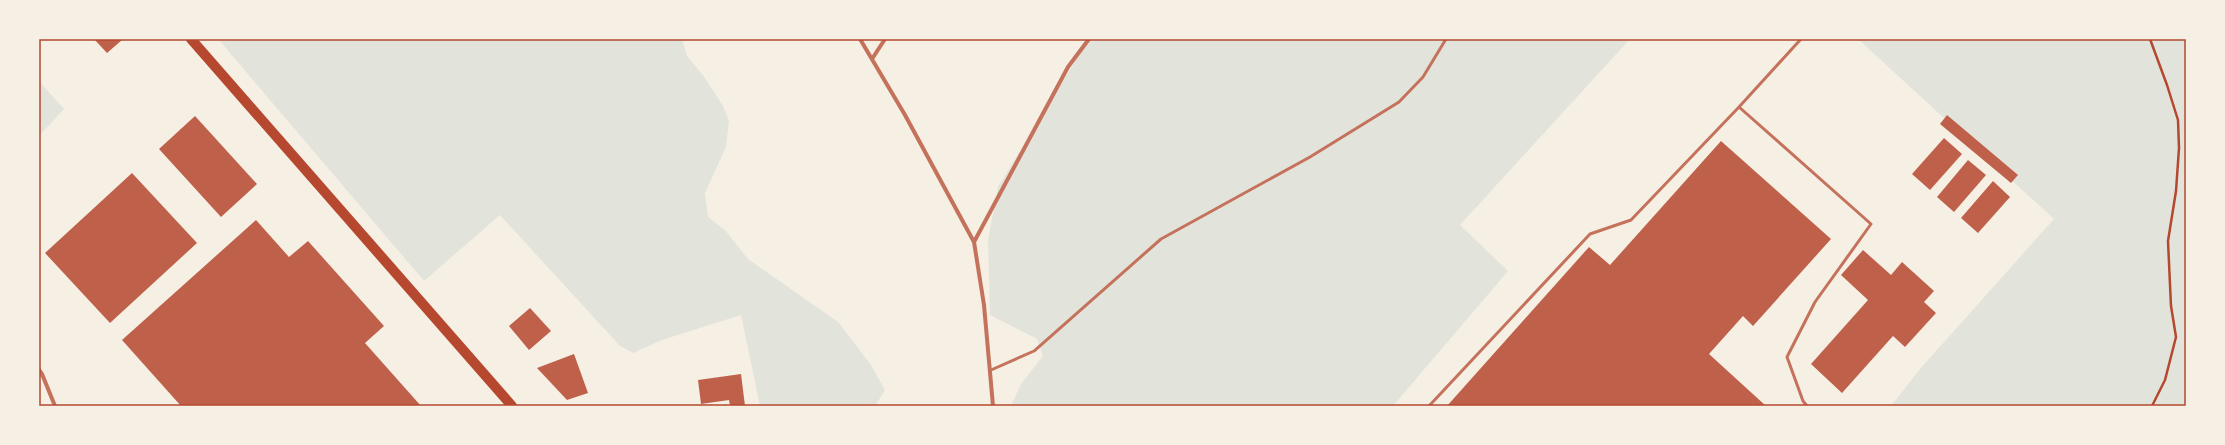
<svg xmlns="http://www.w3.org/2000/svg" width="2225" height="445" viewBox="0 0 2225 445" font-family="Rubik,sans-serif">
  <style>
    .green { fill: #e2e4dc }
    .building { fill: #bf614a }
    .lines { fill: none; stroke-linecap: round; stroke-linejoin: round }
    .path { stroke: #b5482f; stroke-width: 2.5 }
    .service { stroke: #c5725c; stroke-width: 3 }
    .minor { stroke: #c5725c; stroke-width: 4 }
    .primary { stroke: #b5482f; stroke-width: 10 }
    .neatline { fill: none; stroke: #b5482f; stroke-width: 1.5 }
  </style>
  <rect width="100%" height="100%" fill="#f6efe4"/>
  <path class="green" d="M221 39H682L687 56 705 78 723 106 729 121 726 147 705 193 708 217 725 230 748 259 838 322 871 365 885 390 875 406H760L741 315 662 340 633 353 620 346 500 215 424 281 219 40Z
    M1089 39H1630L1460 225 1508 271 1393 406H1011L1021 384 1043 356 1037 339 990 315 988 240 998 187Z
    M1858 39H2186V406H1891L1919 370 2054 219Z
    M39 81 64 109 39 136Z"/>
  <path class="building" d="M94 39H120L122 40 107 53Z
    M1947 115 2018 175 2011 183 1940 124Z
    M195 116 257 184 221 217 159 149Z
    M1944 138 1962 154 1930 190 1912 174Z
    M1721 141 1831 239 1753 326 1743 316 1709 354 1766 406H1447L1589 247 1610 265Z
    M1968 160 1986 175 1954 212 1937 197Z
    M132 173 197 243 110 323 45 253Z
    M1993 181 2010 197 1978 233 1961 218Z
    M256 220 289 257 308 241 384 326 365 343 421 406H181L122 340Z
    M1863 250 1891 275 1902 262 1934 291 1924 302 1936 313 1905 347 1893 336 1842 393 1811 364 1868 300 1841 275Z
    M530 308 551 331 529 350 509 326Z
    M574 354 588 393 567 400 537 368Z
    M741 374 745 406H730L729 400 701 404 698 380Z"/>
  <g class="lines">
    <path class="path" d="M2150 39 2167 85 2178 120 2179 148 2176 191 2168 241 2171 306 2176 337 2165 380 2152 406"/>
    <path class="service" d="M1739 107 1871 224 1815 302 1787 357 1803 401 1807 406
      M991 370 1034 351 1161 239 1310 157 1399 102 1423 77 1446 39
      M1429 406 1590 234 1631 220 1739 107 1801 39"/>
    <path class="minor" d="M860 39 905 115 974 242 984 305 993 406
      M872 59 885 39
      M974 242 1068 67 1089 39
      M39 370 42 374 55 406"/>
    <path class="primary" d="M191 39 512 406"/>
  </g>
  <rect width="2225" height="445" fill="none" stroke="#f6efe4" stroke-width="80"/>
  <rect x="40" y="40" width="2145" height="365" class="neatline"/>
</svg>
